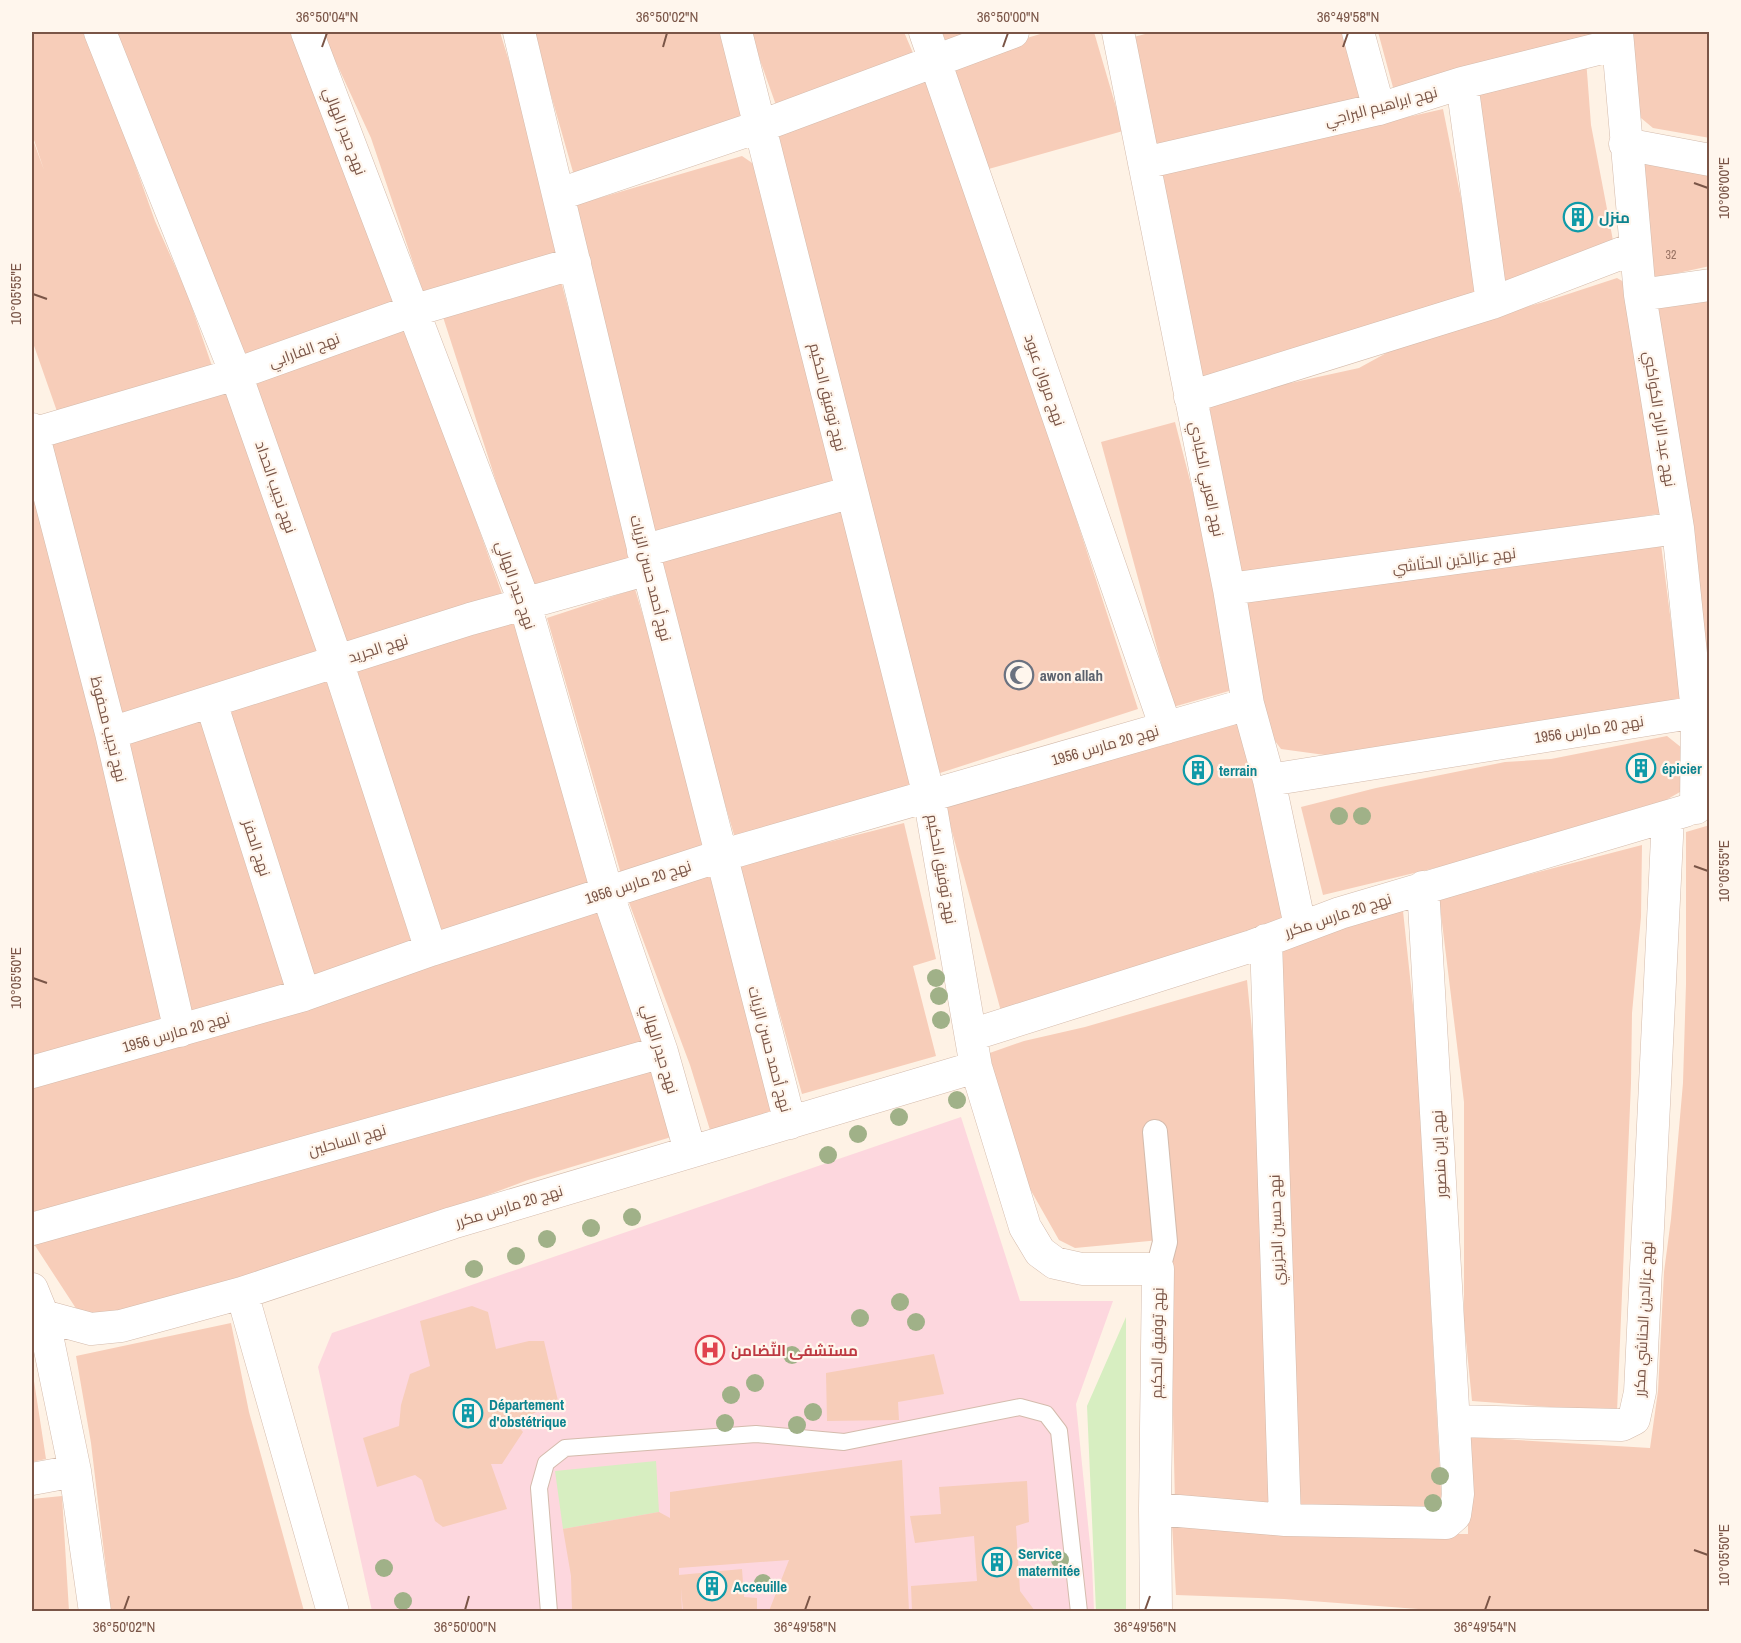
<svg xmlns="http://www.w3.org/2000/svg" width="1741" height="1643" font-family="'Archivo Narrow',Cairo,sans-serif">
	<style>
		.medical { fill: #fdd7de }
		.green { fill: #d7eec1 }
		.building { fill: #f7cdb9 }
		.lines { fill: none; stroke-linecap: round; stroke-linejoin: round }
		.service-casing { stroke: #d4bbac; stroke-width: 18 }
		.pedestrian-casing { stroke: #d4bbac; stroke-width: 26 }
		.minor-casing { stroke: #d4bbac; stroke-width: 33 }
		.service { stroke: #fff; stroke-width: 16 }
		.pedestrian { stroke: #fff; stroke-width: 24 }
		.minor { stroke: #fff; stroke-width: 32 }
		.tree { fill: #a0b188 }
		.ticks { fill: none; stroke: #7a5547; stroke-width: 2 }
		.labels { text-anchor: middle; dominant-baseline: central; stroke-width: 4.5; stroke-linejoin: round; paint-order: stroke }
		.number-label { font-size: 12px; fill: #997364 }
		.street-label { font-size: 15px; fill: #7a5547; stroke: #fff6ed }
		.culture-label { font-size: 15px; font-weight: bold; fill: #0d838f; stroke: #fff6ed; text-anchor: start }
		.worship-label { font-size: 15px; font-weight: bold; fill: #5b616d; stroke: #fff6ed; text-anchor: start }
		.health-label { font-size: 15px; font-weight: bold; fill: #be3a42; stroke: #fff6ed; text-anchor: start }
		.neatline { fill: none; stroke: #7a5547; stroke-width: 2 }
		.ticks-label { font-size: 15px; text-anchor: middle; fill: #7a5547 }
	</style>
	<rect width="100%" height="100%" fill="#fef2e5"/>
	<path class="medical" d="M961 1117 1020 1301H1113L1076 1404 1092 1564 1094 1611H372L318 1367 332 1333Z"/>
	<path class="green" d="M1126 1317V1611H1096L1087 1406Z
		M656 1461 659 1512 563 1529 555 1471Z"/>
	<path class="building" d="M32 32H88L155 221 187 293 212 366 60 420 32 340V137L44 170 32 134Z
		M114 32H293L398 303 249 364Z
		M322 32H500L569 257 427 304 371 138Z
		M533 32H725L752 121 575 179Z
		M750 32H904L913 53 777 108Z
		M942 32H1006L950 52Z
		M1047 32H1094L1123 131 985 170 951 61Z
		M1153 32H1346L1363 96 1152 154 1122 40Z
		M1378 32H1604L1394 91Z
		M1620 32H1710V138L1653 128 1635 113Z
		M1586 59 1591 125 1615 251 1505 286 1472 92Z
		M932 75 1138 709 940 773 901 642 773 126Z
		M1443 109 1482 303 1275 354 1201 377 1158 174Z
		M742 156 758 167 838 489 654 534 572 206Z
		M1629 157 1710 174V266L1646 280Z
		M1617 278 1629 285 1663 513 1244 583 1208 401 1359 368 1410 340 1547 301Z
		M561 281 637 566 534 599 443 317Z
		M1710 300V700L1650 308Z
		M405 322 502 594 345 649 249 378Z
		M230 382 320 653 114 720 41 437Z
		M1175 422 1243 687 1173 707 1101 442Z
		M32 489 93 706 169 1031 32 1057Z
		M843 507 918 790 737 845 653 558Z
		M1661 544 1682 709 1325 755 1281 749 1265 728 1245 597Z
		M635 589 714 854 623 881 547 618Z
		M516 618 595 888 433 940 350 668Z
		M331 675 413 948 310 981 226 707Z
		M204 716 289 992 193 1020 118 744Z
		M1236 717 1293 917 1002 1015 942 795Z
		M1667 736 1682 748 1687 788 1666 800 1568 829 1522 847 1323 895 1301 807 1376 788 1505 762 1551 759Z
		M904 823 936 959 913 966 936 1056 802 1094 738 865Z
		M1710 825V1611H1445L1284 1599 1176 1595 1172 1524 1384 1534H1468V1437L1650 1448 1658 1391 1664 1272 1671 1219 1683 1083 1686 984V832Z
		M1642 845 1641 917 1632 1013 1631 1083 1617 1412 1472 1401 1464 1321V1102L1439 898Z
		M714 874 785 1107 710 1130 690 1065 628 900Z
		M603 906 646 1046 144 1184 32 1212V1077Z
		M1403 911 1415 1024 1442 1508 1294 1513 1275 945 1333 919Z
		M1247 980 1260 1113 1278 1505 1175 1504 1171 1325 1160 1240 1075 1248 1059 1240 1013 1159 984 1055 1024 1041 1085 1027Z
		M656 1067 678 1135 528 1180 450 1209 141 1311 79 1313 32 1241Z
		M472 1306 488 1312 496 1349 529 1341H544L559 1405 513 1420 523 1432 502 1464H491L507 1509 443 1527 435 1521 422 1480 415 1475 377 1487 363 1438 399 1426 401 1405 410 1374 430 1366 420 1321Z
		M231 1323 249 1412 304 1611H111L91 1443 76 1356Z
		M934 1354 944 1394 898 1402 899 1420 827 1421 826 1373Z
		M32 1368 46 1459 32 1462Z
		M902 1460 909 1611H769L789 1560 679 1568V1575L742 1569 744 1597 757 1598V1611H683L681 1588 682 1611H572L571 1576 563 1529 659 1512 670 1518V1492Z
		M1027 1481 1029 1522 1016 1526 1020 1591 1035 1611H912L911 1586 977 1581 974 1536 915 1543 910 1516 941 1514 939 1487Z
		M62 1496 69 1611H32V1499Z"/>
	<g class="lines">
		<g class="service-casing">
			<path id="service" d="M549 1612 539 1488 546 1463 565 1448 756 1434 844 1442 1020 1407 1046 1414 1059 1431 1079 1612"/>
		</g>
		<g class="pedestrian-casing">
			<path id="pedestrian" d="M1155 1132 1165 1242 1158 1269"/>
		</g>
		<g class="minor-casing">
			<path id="minor" d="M100 32 236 374 337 661 431 950
				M307 32 525 604 607 892 662 1052 690 1151
				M519 32 648 569 790 1123
				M736 32 929 796 976 1067 1025 1227 1040 1252 1055 1263 1082 1269H1158L1155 1509 1156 1612
				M925 32 1166 728
				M1118 32 1229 589 1248 704 1269 780 1300 926
				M1358 32 1379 109
				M1617 32 1640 295 1678 528 1697 712 1696 808
				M1462 83 1492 303
				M1625 144 1710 160
				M1144 163 1379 109 1462 83 1618 44
				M560 194 761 126 1013 32
				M1640 295 1710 285
				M1190 397 1492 303 1635 248
				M32 429 111 733 180 1031
				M32 434 236 374 412 311 575 263
				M643 551 852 492
				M1229 589 1678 528
				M211 702 304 995
				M111 733 470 619 648 569
				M1269 780 1710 710
				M1266 940 1285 1520
				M971 1035 1252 946 1340 913 1685 811
				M32 1072 304 995 431 950 720 856 1248 704
				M32 1229 662 1052
				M32 1289 43 1316 75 1471 95 1612
				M242 1293 333 1612
				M32 1318 43 1316 91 1329 121 1326 242 1293 452 1223 976 1067
				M1454 1421 1622 1425 1634 1419 1640 1392 1668 817
				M32 1479 75 1471
				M1155 1509 1285 1520 1446 1523 1455 1515 1458 1494 1423 887"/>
		</g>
		<use href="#service" class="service"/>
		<use href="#pedestrian" class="pedestrian"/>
		<use href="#minor" class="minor"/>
	</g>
	<g class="tree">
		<circle cx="1339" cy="816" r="9"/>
		<circle cx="1362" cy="816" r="9"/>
		<circle cx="936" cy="978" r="9"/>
		<circle cx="939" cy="996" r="9"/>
		<circle cx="941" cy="1020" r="9"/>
		<circle cx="957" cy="1100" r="9"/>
		<circle cx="899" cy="1117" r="9"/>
		<circle cx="858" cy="1134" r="9"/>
		<circle cx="828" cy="1155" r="9"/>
		<circle cx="632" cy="1217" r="9"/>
		<circle cx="591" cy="1228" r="9"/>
		<circle cx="547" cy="1239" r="9"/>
		<circle cx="516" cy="1256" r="9"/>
		<circle cx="474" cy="1269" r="9"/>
		<circle cx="900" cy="1302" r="9"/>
		<circle cx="860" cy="1318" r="9"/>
		<circle cx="916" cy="1322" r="9"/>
		<circle cx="792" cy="1355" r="9"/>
		<circle cx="755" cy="1383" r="9"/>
		<circle cx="731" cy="1395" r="9"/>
		<circle cx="813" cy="1412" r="9"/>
		<circle cx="725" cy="1423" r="9"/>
		<circle cx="797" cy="1425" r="9"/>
		<circle cx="1440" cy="1476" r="9"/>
		<circle cx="1433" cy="1503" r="9"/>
		<circle cx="1060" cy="1560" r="9"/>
		<circle cx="384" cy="1568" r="9"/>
		<circle cx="763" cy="1583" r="9"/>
		<circle cx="403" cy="1601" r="9"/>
	</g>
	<path class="ticks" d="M322 47 327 33M663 47 667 33M1003 47 1008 33M1343 47 1348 33M1694 183 1708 188M33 294 47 299M1694 866 1708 871M33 978 47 983M1694 1550 1708 1555M124 1610 129 1596M465 1610 469 1596M805 1610 810 1596M1145 1610 1150 1596M1485 1610 1490 1596"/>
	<defs>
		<g id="building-ring" transform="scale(1.5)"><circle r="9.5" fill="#fff6ed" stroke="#0f9aa8" stroke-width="1.5"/><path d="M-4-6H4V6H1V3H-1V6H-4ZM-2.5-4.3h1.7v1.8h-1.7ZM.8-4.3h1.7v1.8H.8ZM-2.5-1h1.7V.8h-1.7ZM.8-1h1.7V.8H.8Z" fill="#0f9aa8"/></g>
		<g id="mosque-ring" transform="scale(1.5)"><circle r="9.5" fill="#fff6ed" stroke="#6b7280" stroke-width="1.5"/><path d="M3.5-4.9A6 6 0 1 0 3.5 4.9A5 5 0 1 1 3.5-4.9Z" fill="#6b7280"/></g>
		<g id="hospital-ring" transform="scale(1.5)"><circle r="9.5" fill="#fff6ed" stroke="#e0444e" stroke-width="1.5"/><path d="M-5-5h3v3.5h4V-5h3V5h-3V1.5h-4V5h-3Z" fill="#e0444e"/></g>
	</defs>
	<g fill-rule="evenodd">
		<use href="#building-ring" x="1578" y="217"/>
		<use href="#mosque-ring" x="1019" y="675"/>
		<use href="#building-ring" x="1641" y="768"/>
		<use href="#building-ring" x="1198" y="770"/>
		<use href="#hospital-ring" x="710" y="1350"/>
		<use href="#building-ring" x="468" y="1413"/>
		<use href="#building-ring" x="997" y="1562"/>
		<use href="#building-ring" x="712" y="1586"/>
	</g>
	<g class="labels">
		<g class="number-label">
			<text x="1671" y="255">32</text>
		</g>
		<g class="street-label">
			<text transform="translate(1381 106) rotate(-15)">نهج ابراهيم البراجي</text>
			<text transform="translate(345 131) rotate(69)">نهج حيدر الهالي</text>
			<text transform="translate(304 350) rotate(-20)">نهج الفارابي</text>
			<text transform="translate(1045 380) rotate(71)">نهج مروان عبود</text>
			<text transform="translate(828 397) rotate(76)">نهج توفيق الحكيم</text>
			<text transform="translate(1660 419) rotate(81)">نهج عبد الراح الكواكبي</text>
			<text transform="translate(1207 479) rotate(78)">نهج العربي الكبادي</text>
			<text transform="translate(276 487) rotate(71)">نهج نجيب الحداد</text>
			<text transform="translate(1454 560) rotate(-7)">نهج عزالدّين الحنّاشي</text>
			<text transform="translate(651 578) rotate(76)">نهج أحمد حسن الزيات</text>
			<text transform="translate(516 585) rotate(71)">نهج حيدر الهالي</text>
			<text transform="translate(378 648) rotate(-18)">نهج الجريد</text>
			<text transform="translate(109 729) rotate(76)">نهج نجيب محفوظ</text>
			<text transform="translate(1589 729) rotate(-9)">نهج 20 مارس 1956</text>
			<text transform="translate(1105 745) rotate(-16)">نهج 20 مارس 1956</text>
			<text transform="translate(257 848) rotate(72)">نهج الحفز</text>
			<text transform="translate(942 869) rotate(80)">نهج توفيق الحكيم</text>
			<text transform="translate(638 882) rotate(-18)">نهج 20 مارس 1956</text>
			<text transform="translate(1338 915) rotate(-18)">نهج 20 مارس مكرر</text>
			<text transform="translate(176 1032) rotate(-16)">نهج 20 مارس 1956</text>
			<text transform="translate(660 1049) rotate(73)">نهج حيدر الهالي</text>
			<text transform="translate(770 1049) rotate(75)">نهج أحمد حسن الزيات</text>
			<text transform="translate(347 1140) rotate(-16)">نهج الساحلين</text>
			<text transform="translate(1439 1154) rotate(-93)">نهج إبن منصور</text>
			<text transform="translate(509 1206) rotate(-17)">نهج 20 مارس مكرر</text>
			<text transform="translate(1276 1230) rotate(-92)">نهج حسين الجزيري</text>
			<text transform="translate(1643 1319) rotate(-87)">نهج عزالدين الحناشي مكرر</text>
			<text transform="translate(1157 1343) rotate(-89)">نهج توفيق الحكيم</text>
		</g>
		<g class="culture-label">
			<text x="1599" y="217">منزل</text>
			<text x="1662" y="768">épicier</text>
			<text x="1219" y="770">terrain</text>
			<text x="489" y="1404">Département<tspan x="489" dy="17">d'obstétrique</tspan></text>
			<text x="1018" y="1553">Service<tspan x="1018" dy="17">maternitée</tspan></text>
			<text x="733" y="1586">Acceuille</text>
		</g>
		<g class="worship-label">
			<text x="1040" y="675">awon allah</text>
		</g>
		<g class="health-label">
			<text x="731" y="1350">مستشفى التّضامن</text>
		</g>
	</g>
	<rect width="1741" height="1643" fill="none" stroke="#fff6ed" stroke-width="66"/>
	<rect x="33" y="33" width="1675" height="1577" class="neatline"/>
	<g class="ticks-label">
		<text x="327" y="22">36°50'04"N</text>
		<text x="667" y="22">36°50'02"N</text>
		<text x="1008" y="22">36°50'00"N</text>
		<text x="1348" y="22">36°49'58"N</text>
		<text transform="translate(1724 188) rotate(-90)" y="5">10°06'00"E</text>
		<text transform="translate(16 294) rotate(-90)" y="5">10°05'55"E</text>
		<text transform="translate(1724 871) rotate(-90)" y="5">10°05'55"E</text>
		<text transform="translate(16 978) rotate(-90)" y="5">10°05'50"E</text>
		<text transform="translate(1724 1555) rotate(-90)" y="5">10°05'50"E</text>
		<text x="124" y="1632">36°50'02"N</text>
		<text x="465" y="1632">36°50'00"N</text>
		<text x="805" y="1632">36°49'58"N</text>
		<text x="1145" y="1632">36°49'56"N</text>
		<text x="1485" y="1632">36°49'54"N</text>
	</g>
</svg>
